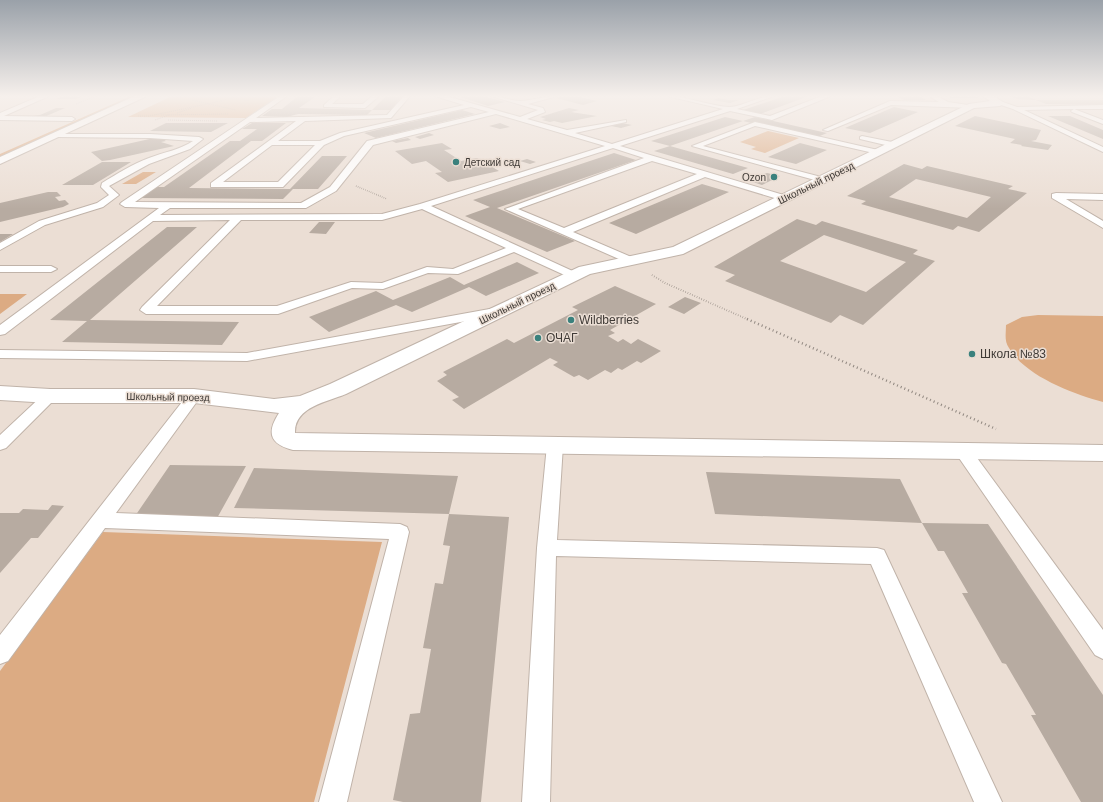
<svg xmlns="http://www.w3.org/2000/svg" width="1103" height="802" font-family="Helvetica,sans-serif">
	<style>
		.green { fill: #dcab83 }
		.building { fill: #b7aba1; fill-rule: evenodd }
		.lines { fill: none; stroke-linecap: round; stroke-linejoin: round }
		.service-casing { stroke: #c0b3a9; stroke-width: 2 }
		.minor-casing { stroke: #c0b3a9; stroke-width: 2 }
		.secondary-casing { stroke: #c0b3a9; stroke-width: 2 }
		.path-far3 { stroke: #918881; stroke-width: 1; stroke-dasharray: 0.5 1.5; stroke-linecap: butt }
		.path-far2 { stroke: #918881; stroke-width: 1.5; stroke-dasharray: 0.5 1.5; stroke-linecap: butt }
		.path-far1 { stroke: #918881; stroke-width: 2; stroke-dasharray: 0.5 2; stroke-linecap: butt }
		.path { stroke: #918881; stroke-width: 2.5; stroke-dasharray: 1 3; stroke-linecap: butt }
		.service { fill: #fff; fill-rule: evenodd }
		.minor { fill: #fff; fill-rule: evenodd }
		.secondary { fill: #fff; fill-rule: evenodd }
		.poi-dot { fill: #3a817d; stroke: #ebded4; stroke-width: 1.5 }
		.labels { text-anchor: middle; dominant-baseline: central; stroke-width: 3; stroke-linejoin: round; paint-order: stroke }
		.far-poi-label { font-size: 10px; fill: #3f3a36; stroke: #ebded4; text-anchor: start }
		.far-street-label { font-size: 10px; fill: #3f3a36; stroke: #ebded4 }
		.poi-label { font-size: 12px; fill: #3f3a36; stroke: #ebded4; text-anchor: start }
	</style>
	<rect width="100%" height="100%" fill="#ebded4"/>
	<path class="green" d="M131 96H136L0 157V154Z
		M172 96H279L246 118 128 117Z
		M768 131 799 138 765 153 751 149 756 147 740 142Z
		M143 172H156L136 184H122Z
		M0 294H27L0 314Z
		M1038 315 1103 316V402C1073 394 1025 376 1009 348 1004 341 1006 333 1006 325L1022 317Z
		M103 532 382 542 314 802H0V671Z"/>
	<path class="building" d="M64 96H84L76 99H56Z
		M298 96 315 97 299 108 372 110 367 115H363L298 114 287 117 262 116 272 109H282Z
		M386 96H402L391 110H372Z
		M457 96H483L505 102 488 106Z
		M563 96 580 97 597 101 583 105 556 98Z
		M785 96H809L760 114 743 110Z
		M897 96H919L926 100H904Z
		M947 96H975L979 98H951Z
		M1010 96H1028L1036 100 1017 99Z
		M719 98 728 100H739L730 103 713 100Z
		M1036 100H1103V105L1046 104Z
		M894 107 918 112 870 133 845 128Z
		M56 108H65L44 117H27L40 115Z
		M569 108 579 110 571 112 597 116 562 123 554 121 550 122 542 120 546 119 540 117Z
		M462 110 475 114 376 138 364 133Z
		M975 116 1041 130 1036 140 1031 141 1052 145 1048 150 1021 146 1022 145 1010 143 1015 139 955 126Z
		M1048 116H1070L1103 130V139Z
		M725 117 743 121 670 146 748 168 733 174 654 151 670 146 651 141Z
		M755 117 827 133 815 138 743 121Z
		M166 123H228L211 132 150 131Z
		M252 123H286L262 141H251L189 188 290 189 322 156H347L318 189H293L283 199 137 198 152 187H164L230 141H240L257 129H242Z
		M500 123 510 127 500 129 489 126Z
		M622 123 632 125 621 128 611 126Z
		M429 133 434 135 420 139 415 137Z
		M154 138H161L166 141 161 142 174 146 110 160 102 161 91 152Z
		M408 138 411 140 396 143 392 141Z
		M442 143 452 149 444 150 461 161 477 158 499 171 448 182 435 173 442 172 426 161 412 164 395 151Z
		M800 143 827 150 796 164 768 157Z
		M614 153 636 160 497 208 575 241 547 252 465 216 490 207 473 200Z
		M527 159 536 162 530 164 520 161Z
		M102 162H131L93 185H62Z
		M904 164 922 169 927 166 1013 186 1008 189 1027 193 979 232 958 226 953 230 861 204 866 201 847 196ZM916 179 991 197 967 218 889 197Z
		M767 173 780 176 762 185 747 180Z
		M702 184 729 192 636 234 609 223Z
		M48 192H57L61 196 55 197 59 201 65 200 69 204 63 207 0 222V203Z
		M797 219 816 225 822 221 918 250 913 254 935 261 863 325 840 315 831 323 725 281 735 275 714 267ZM824 235 906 262 866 292 780 261Z
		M319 222H335L326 234 309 233Z
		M167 227H197L90 320 239 322 222 345 62 342 87 321 50 320Z
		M0 234H13L0 242Z
		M517 262 539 273 486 296 469 287 412 312 396 305 329 332 309 317 376 291 393 300 450 277 464 285Z
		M615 286 656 304 610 330 615 333 608 336 618 342 623 339 631 344 638 339 661 351 641 363 637 361 622 370 618 368 611 373 605 370 588 380 579 375 574 377 553 365 558 362 550 358 464 409 452 400 459 397 437 381 447 375 443 372 507 339 514 343 578 310 572 307Z
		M685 297 701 303 684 314 668 307Z
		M170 465 246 466 216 520 133 519Z
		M254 468 458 476 449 514 234 508Z
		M706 472 900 479 922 523 988 524 1103 695V802H1081L1031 715H1036L1006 664 1002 663 962 593H968L944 551H938L922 523 715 514Z
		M52 505 64 506 38 538H31L0 573V513H19L23 509 48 510Z
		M449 514 509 517 481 802H403L393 800 410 714 420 713 431 649 423 648 435 583 443 584 450 546 443 545Z"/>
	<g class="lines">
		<g class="service-casing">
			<path id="service" d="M40 96H49L4 116 72 117 75 119 72 121 0 120V113Z
				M280 96H287L256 118 387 115 404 96H410L391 118 305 121 278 141H320L340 133 464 105 435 96H446L520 117 538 110 491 96C502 96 513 102 522 101 534 100 545 96 557 96L528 104 543 108 545 112 527 119 567 130 626 120V122L575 133 612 144 723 109 667 96C688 96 708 106 729 107 741 107 758 96 774 96L737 109 770 116 822 96H831L772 120 730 111 620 146 787 196 788 198 784 201 781 200 705 177 573 232 636 259 637 261 636 263H628L505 209 644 158 613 148 431 206 579 274 581 276 579 278H571L514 252 458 274 428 273 383 289 352 288 278 314H146L140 310 142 307 230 220 153 221 5 334 0 335V325L159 208 125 207 120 204 122 202ZM471 107 489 112 367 141 330 187 301 203 135 202 250 122 296 121 211 183V187H283L324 145 344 136ZM496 114 605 146 420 204 382 214 160 215 170 208H306L336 191 373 145ZM272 145H315L278 182H223ZM652 161 697 174 564 228 518 209ZM422 209 506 248 453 269 427 267 382 283 351 282 277 306H157L241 220H382Z
				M334 96H341L332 104H363L372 96H379L365 108 324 107V105Z
				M929 96H937L948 102 975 106 972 108 891 105 828 131 823 130 890 101 939 102Z
				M1000 101 1017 107 1103 105V109H1074L1103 120V124L1072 112 1071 111 1074 109 1024 110 1103 147V152L1013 109 998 104V102Z
				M755 122 878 150 882 152 878 154 755 126 703 146 825 178 826 180 822 182 692 146Z
				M55 134H150L199 137 203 139 190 149 149 164 109 186 119 195 103 207 45 225 0 250V243L39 221 97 203 109 195 101 187 102 183C117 174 132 164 149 158 164 152 180 150 193 141L150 138 57 137 55 136Z
				M862 136 897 143 898 145 894 147 860 139V137Z
				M1056 193 1103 194V200L1066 199 1103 221V228L1052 198V194Z
				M0 266H51L57 269 51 272H0Z
				M495 308 499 309 501 312 499 315 247 361 0 358V350L247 353Z
				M50 391 55 393 57 396 55 399 6 448 0 450V435L45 393Z
				M194 391 199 393 201 396 116 513 400 524 407 527 409 532 347 802H319L389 539 105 528 8 661 0 664V635L189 393Z
				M555 439 561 441 563 445 557 540 877 548 884 550 1002 802H974L871 564 556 556 550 802H522L537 548 547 445 549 441Z
				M963 445 969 447 1103 630V659L1095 655 957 455 955 451 957 447Z"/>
		</g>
		<g class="minor-casing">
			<path id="minor" d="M983 96H994L1004 103 1000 106 974 108 683 254 590 274 346 394C327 402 294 407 295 433L1103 445V461L293 450C270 444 266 433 279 413L194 403H50L0 400V386L50 389H194L274 399 300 396 330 384 579 267 673 247 969 104 990 101Z"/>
		</g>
		<g class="secondary-casing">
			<path id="secondary" d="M135 96H147L0 164V157Z"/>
		</g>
		<path class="path-far3" d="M220 96 229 98
			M178 97 236 110
			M234 98 249 101
			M76 104 96 96
			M208 104 239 96
			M177 113 192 108
			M161 115 228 114
			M138 116H149L207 104
			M155 120 169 115
			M168 120 217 121"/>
		<path class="path-far2" d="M356 186 387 199"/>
		<path class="path-far1" d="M652 275 665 283 749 320"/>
		<path class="path" d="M747 319 996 429"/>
		<use href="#service" class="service"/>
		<use href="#minor" class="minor"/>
		<use href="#secondary" class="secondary"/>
	</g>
	<linearGradient id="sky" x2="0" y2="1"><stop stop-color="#9aa1a9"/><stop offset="0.46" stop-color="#f6f0ec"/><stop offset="1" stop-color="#f6f0ec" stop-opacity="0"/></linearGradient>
	<rect width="1103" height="209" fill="url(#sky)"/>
	<g class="poi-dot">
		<circle cx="456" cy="162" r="4"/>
		<circle cx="774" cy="177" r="4"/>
		<circle cx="571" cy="320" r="4"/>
		<circle cx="538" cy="338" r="4"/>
		<circle cx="972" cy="354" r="4"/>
	</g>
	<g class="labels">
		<g class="far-poi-label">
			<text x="464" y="162">Детский сад</text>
			<text x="766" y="177" text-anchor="end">Ozon</text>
		</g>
		<g class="far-street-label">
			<text transform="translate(816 183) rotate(-26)">Школьный проезд</text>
			<text transform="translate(517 303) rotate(-26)">Школьный проезд</text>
			<text transform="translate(168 397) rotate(1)">Школьный проезд</text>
		</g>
		<g class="poi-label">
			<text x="579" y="320">Wildberries</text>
			<text x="546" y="338">ОЧАГ</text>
			<text x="980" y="354">Школа №83</text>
		</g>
	</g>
</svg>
